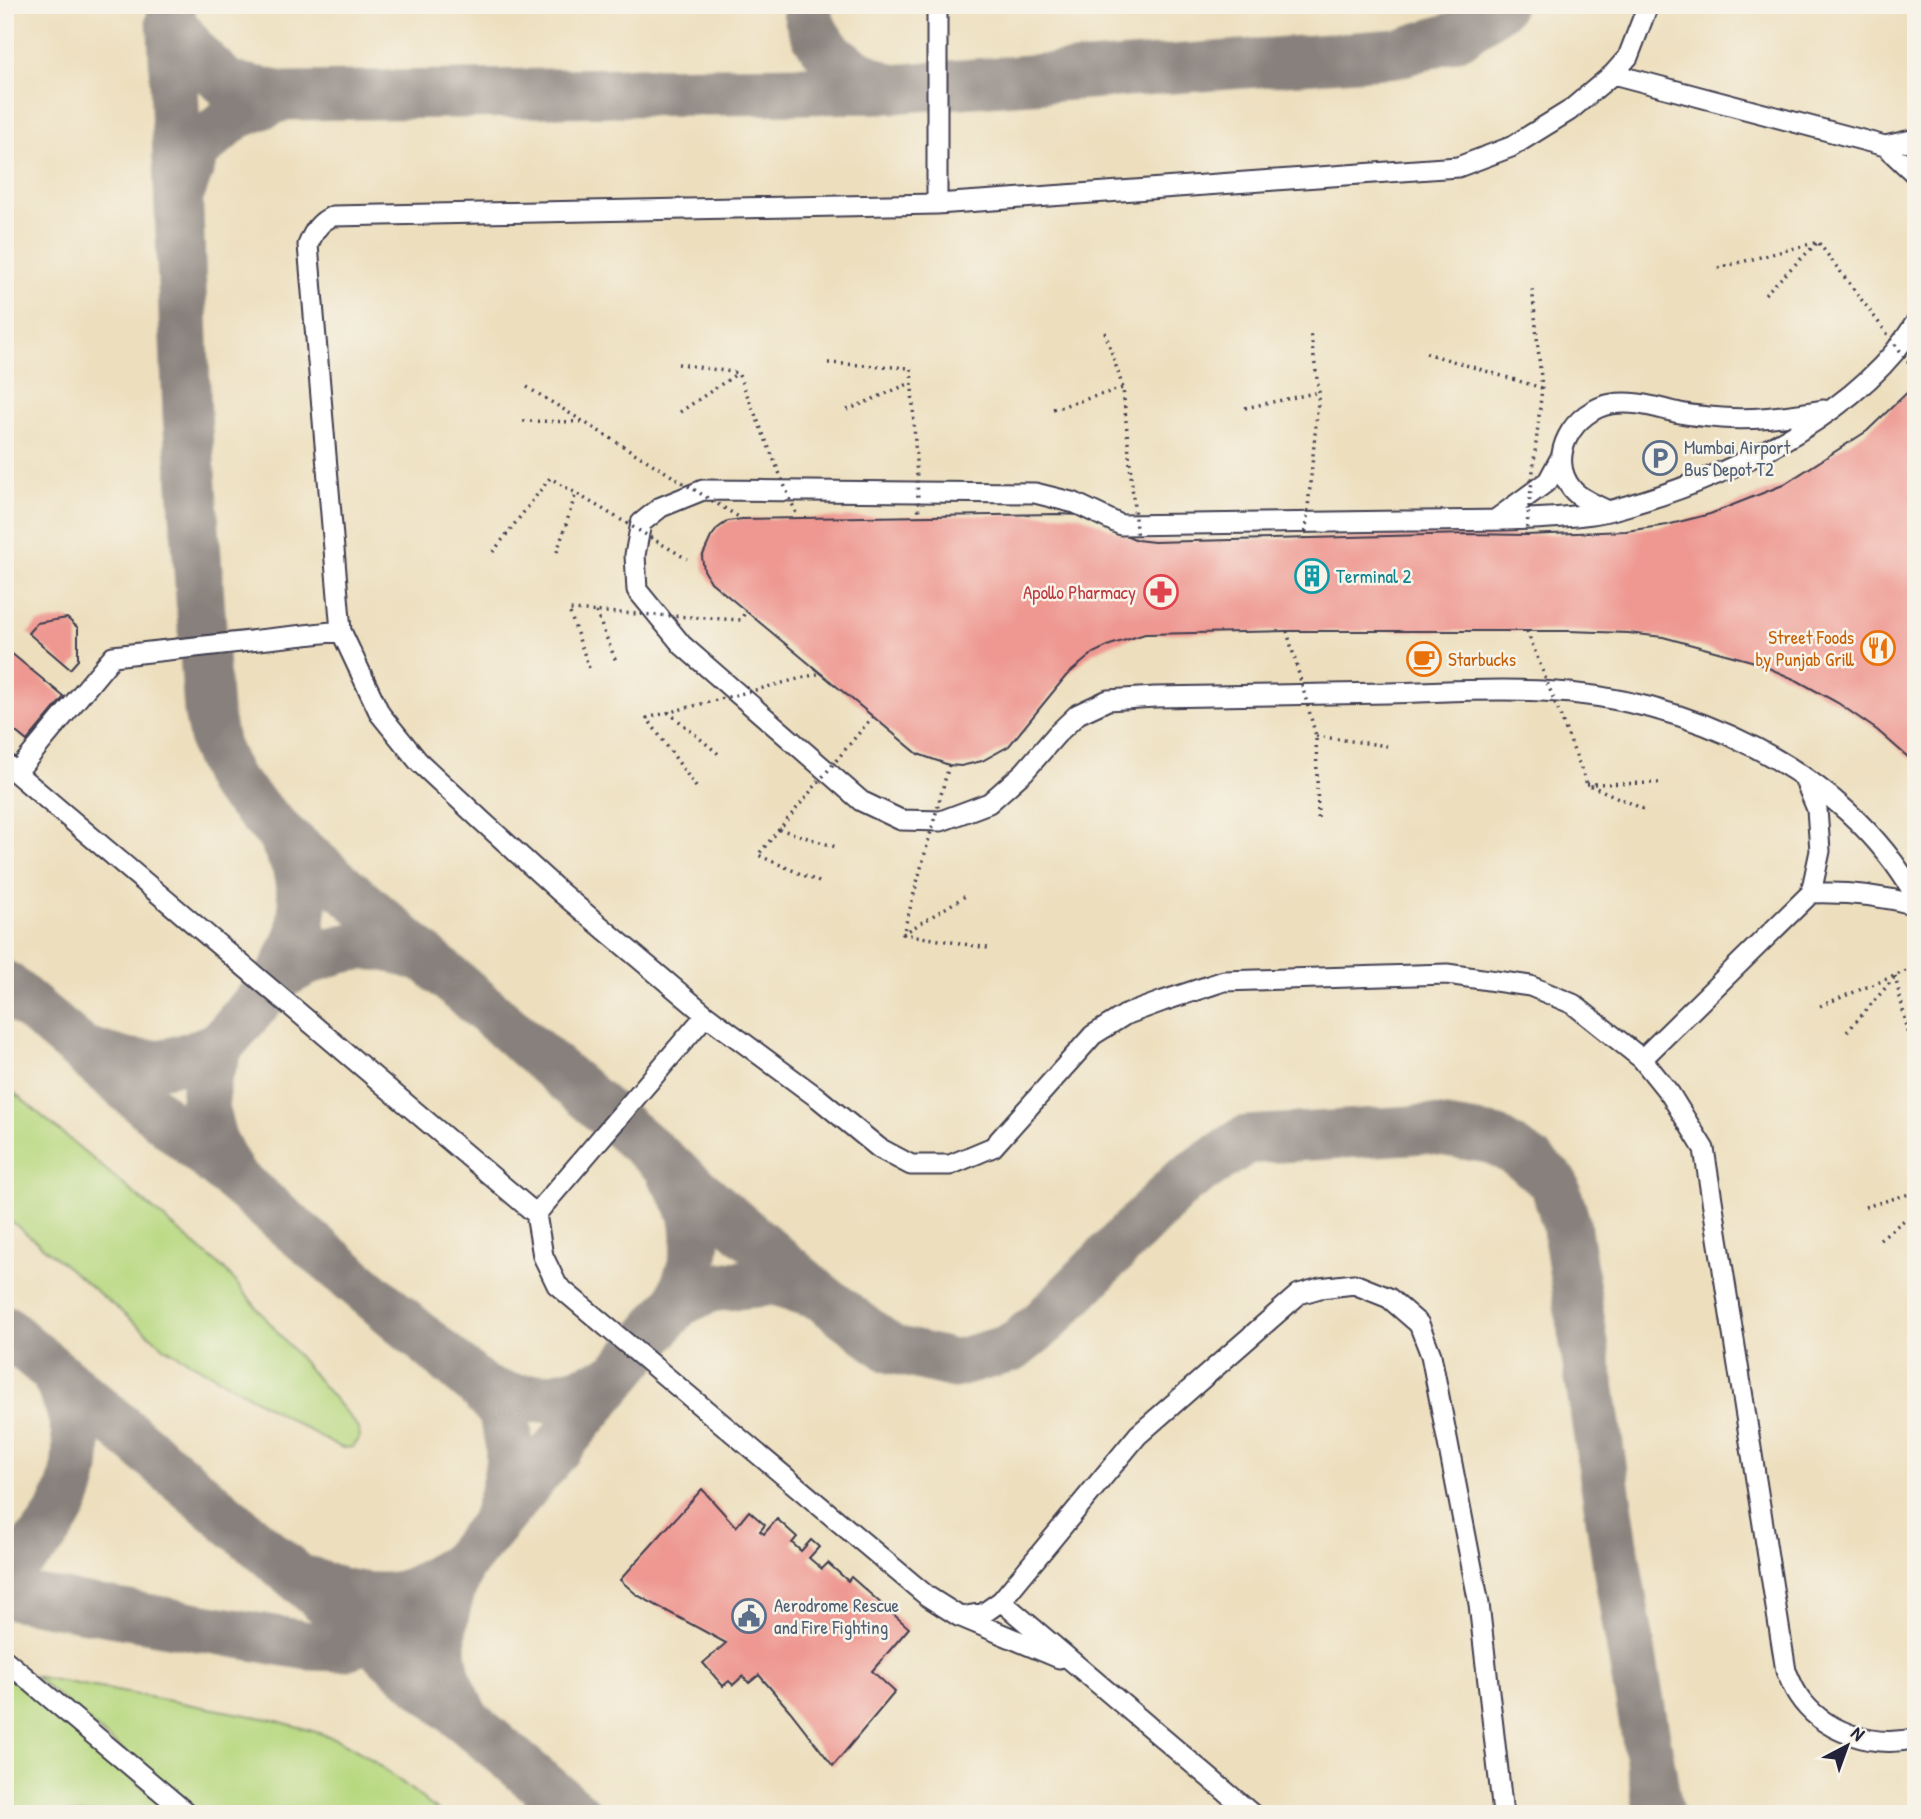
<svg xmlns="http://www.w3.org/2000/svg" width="1921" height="1819" font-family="'Patrick Hand',sans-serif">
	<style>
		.green { fill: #b7d87f; stroke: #6c7d5d; stroke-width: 2 }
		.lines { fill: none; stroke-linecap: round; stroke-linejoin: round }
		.taxiway { stroke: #88807c; stroke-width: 49 }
		.building { fill: #ee9891 }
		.minor-casing { stroke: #403e4f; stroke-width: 23 }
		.path { stroke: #403e4f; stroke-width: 3.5; stroke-dasharray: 2 5; stroke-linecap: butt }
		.minor { stroke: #fff; stroke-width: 19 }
		.path-bridge { stroke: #403e4f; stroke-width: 3.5; stroke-dasharray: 2 5; stroke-linecap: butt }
		.labels { text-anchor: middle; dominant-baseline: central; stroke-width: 5; stroke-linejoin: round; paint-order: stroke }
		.service-label { font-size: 19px; fill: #4e5e75; stroke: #f7f3e8; text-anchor: start }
		.culture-label { font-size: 19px; fill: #0d838f; stroke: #f7f3e8; text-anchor: start }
		.health-label { font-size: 19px; fill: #be3a42; stroke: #f7f3e8; text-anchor: end }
		.food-label { font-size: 19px; fill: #c56008; stroke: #f7f3e8; text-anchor: end }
	</style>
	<rect width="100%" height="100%" fill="#f7f3e8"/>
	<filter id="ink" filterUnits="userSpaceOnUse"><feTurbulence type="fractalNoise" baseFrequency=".0143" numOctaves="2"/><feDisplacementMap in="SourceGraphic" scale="14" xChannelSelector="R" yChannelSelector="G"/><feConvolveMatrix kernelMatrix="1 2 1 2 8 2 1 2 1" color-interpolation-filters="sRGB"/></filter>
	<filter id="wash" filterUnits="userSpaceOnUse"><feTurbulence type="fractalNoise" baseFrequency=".00686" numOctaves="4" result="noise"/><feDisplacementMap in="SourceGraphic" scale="28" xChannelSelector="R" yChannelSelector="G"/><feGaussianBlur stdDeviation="1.57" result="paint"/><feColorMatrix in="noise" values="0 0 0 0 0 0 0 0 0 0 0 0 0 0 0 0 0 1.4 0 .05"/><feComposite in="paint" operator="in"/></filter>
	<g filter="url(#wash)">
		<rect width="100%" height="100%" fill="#eddfbe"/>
		<path class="green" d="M5 1085 225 1270 353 1421 359 1430V1439L353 1447 343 1448 333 1444 164 1347 5 1216Z
			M5 1670 174 1814H5Z
			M34 1676 274 1720C294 1726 316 1731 336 1739 374 1757 409 1789 442 1814H198Z"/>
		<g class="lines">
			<path class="taxiway" d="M171 5 187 416 208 711 215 747 230 781 281 834 819 1295 891 1349 954 1364 1012 1348 1043 1323 1182 1182 1246 1140 1427 1129 1495 1140 1529 1161 1554 1183 1566 1223 1619 1579 1659 1814
				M806 5C812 51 850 72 889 88
				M170 21 196 55 228 85 284 96
				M179 197 196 150 234 116 284 96 890 89 1399 53 1459 35 1500 5
				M281 975C314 957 350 939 389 948 401 950 413 955 425 959
				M5 985 484 1390C489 1397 497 1404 501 1412 517 1447 508 1481 497 1516
				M90 1052C144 1071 167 1067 220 1045
				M228 1169 213 1141 204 1109 207 1077 220 1045 281 975 300 934 303 902 296 866 281 834
				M671 1174C706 1225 700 1248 678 1303
				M5 1330 577 1814
				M484 1390C494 1392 505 1397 516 1398 550 1402 585 1390 616 1377
				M5 1568C62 1535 91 1470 69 1406 65 1395 59 1383 54 1372
				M457 1574C444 1608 436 1641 447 1678 450 1691 459 1705 465 1718
				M310 1581C336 1594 382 1603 411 1592 424 1587 437 1578 449 1572
				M5 1594 309 1646 342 1647 402 1628 431 1600 678 1303 710 1288 775 1281 817 1295"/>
		</g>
		<g id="blocks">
			<path class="building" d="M1916 384V764L1877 730 1838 703 1798 681 1755 662 1663 637 1628 633 1568 631H1287L1145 634 1110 645 1093 653 1066 676 1009 746 982 761 961 766 949 765 918 754 711 582 704 570 702 557 711 537 718 528 728 521 742 519 1057 514 1079 515 1137 540 1154 542 1467 534 1526 535 1626 531 1667 525 1710 514 1783 485 1867 431Z
				M67 618 78 628V660L70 669 28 633 37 623Z
				M5 648 64 697 27 741 5 723Z
				M702 1489 736 1527 749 1511 765 1525 760 1531 764 1534 777 1519 797 1537 792 1543 801 1551 811 1540 819 1547 809 1558 822 1569 828 1563 848 1581 851 1577 909 1628 872 1671 895 1692 833 1766 790 1711 759 1675 749 1683 743 1676 733 1685 729 1681 723 1686 703 1663 726 1643 637 1595 620 1580Z"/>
		</g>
	</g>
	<g filter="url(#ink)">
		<use href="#blocks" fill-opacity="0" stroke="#403e4f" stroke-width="2"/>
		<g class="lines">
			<g class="minor-casing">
				<path id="minor" d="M1613 74 1885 146 1916 175
					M1885 146 1916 139
					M937 204 1458 167 1511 147 1569 111 1613 74 1628 57 1648 5
					M1916 322C1863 410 1738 472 1643 501 1626 506 1609 512 1592 514 1529 522 1464 520 1401 521 1308 522 1214 524 1121 525L1075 503 1035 493 703 490 661 507 641 523 635 555 637 590 682 645 861 801 901 820 941 821 989 803 1024 772 1057 734 1078 714 1108 700 1155 697C1233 696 1310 694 1388 693 1439 692 1491 688 1542 691 1686 697 1843 768 1916 897
					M1608 511C1596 505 1580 499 1572 489 1545 456 1575 410 1611 404 1636 400 1656 408 1680 413 1694 416 1708 417 1722 418 1756 421 1790 415 1824 410
					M1495 520 1548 481 1561 457
					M341 631 308 245C314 231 319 222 333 216L937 204V5
					M5 763 16 773 113 656 341 631 380 714 418 761 481 820 560 892 706 1015 818 1098 879 1148 911 1165H950L993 1147 1093 1035 1125 1015 1163 1001 1224 981 1447 974 1530 986 1573 1004 1642 1059 1670 1094 1704 1149 1786 1671C1790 1679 1793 1688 1798 1695 1822 1732 1874 1749 1916 1738
					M16 773 536 1214 706 1015
					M1811 893C1848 892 1880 895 1916 905
					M1642 1059 1811 893 1820 851 1817 809 1804 778
					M536 1214 543 1256 557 1285 927 1596 960 1617 984 1613 1001 1601 1138 1435 1299 1294 1320 1288 1354 1284 1389 1298 1419 1324 1431 1355 1479 1604 1503 1814
					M1001 1601 1252 1814
					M961 1617 1059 1658
					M5 1660 188 1814"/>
			</g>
			<path class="path" d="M1765 294 1818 242
				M1426 353 1542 388
				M1245 408 1319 392
				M1053 409 1123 388
				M847 410 911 383
				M680 412 738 373
				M523 421 586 422
				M557 552 576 493
				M596 612 616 661
				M668 712 721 756
				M1316 736 1387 746
				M1587 784 1659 783
				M779 829 836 847
				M903 934 967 895
				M1895 976 1911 1044
				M1820 1006 1916 967
				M1847 1032 1894 978
				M1865 1207 1916 1192
				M1880 1239 1916 1211"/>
			<use href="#minor" class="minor"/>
			<path class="path-bridge" d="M1718 268 1818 242 1916 372
				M1105 332 1123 388 1137 540
				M828 363 911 368 919 517
				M678 364 738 373 798 518
				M527 387 742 519
				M1526 535 1542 388 1532 286
				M1305 539 1319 392 1310 331
				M493 552 550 478 687 559
				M1287 631 1316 736 1318 818
				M1527 631 1587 784 1646 810
				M589 668 569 610 741 620 746 610
				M949 765 903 934 988 948
				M696 787 647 718 821 673
				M819 882 758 855 873 716"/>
		</g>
	</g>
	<defs>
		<g id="parking-ring" transform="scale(1.75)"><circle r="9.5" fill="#f7f3e8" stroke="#5c6f8a" stroke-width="1.5"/><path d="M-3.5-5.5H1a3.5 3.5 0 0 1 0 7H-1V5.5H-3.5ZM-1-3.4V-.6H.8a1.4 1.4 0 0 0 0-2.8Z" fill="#5c6f8a"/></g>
		<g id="building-ring" transform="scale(1.75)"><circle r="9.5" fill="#f7f3e8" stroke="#0f9aa8" stroke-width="1.5"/><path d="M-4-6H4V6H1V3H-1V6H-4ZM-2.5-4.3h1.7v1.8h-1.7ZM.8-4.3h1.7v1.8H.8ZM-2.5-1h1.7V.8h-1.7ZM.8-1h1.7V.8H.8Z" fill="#0f9aa8"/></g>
		<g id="pharmacy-ring" transform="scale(1.75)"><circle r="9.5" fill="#f7f3e8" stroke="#e0444e" stroke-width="1.5"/><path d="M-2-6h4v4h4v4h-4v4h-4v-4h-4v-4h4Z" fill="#e0444e"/></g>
		<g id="restaurant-ring" transform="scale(1.75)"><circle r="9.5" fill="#f7f3e8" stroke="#e8710a" stroke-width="1.5"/><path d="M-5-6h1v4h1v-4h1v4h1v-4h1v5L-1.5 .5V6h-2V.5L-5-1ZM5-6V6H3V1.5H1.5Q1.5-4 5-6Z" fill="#e8710a"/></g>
		<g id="cafe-ring" transform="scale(1.75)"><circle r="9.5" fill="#f7f3e8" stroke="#e8710a" stroke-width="1.5"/><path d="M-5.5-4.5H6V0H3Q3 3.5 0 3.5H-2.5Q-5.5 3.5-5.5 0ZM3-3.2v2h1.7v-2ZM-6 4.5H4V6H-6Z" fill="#e8710a"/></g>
		<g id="civic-ring" transform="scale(1.75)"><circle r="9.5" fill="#f7f3e8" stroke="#5c6f8a" stroke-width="1.5"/><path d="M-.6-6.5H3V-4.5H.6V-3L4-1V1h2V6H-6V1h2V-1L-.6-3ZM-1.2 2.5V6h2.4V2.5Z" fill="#5c6f8a"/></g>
	</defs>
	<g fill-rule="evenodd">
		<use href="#parking-ring" x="1660" y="458"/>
		<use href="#building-ring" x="1312" y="576"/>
		<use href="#pharmacy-ring" x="1161" y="592"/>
		<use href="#restaurant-ring" x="1878" y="648"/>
		<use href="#cafe-ring" x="1424" y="659"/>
		<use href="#civic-ring" x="749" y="1616"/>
	</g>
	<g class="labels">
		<g class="service-label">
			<text x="1684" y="447">Mumbai Airport<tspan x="1684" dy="22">Bus Depot T2</tspan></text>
			<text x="774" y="1605">Aerodrome Rescue<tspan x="774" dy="22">and Fire Fighting</tspan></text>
		</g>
		<g class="culture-label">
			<text x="1336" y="576">Terminal 2</text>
		</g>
		<g class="health-label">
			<text x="1136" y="592">Apollo Pharmacy</text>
		</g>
		<g class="food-label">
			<text x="1854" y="637">Street Foods<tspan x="1854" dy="22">by Punjab Grill</tspan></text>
			<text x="1448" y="659" text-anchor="start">Starbucks</text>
		</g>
	</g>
	<rect width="1921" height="1819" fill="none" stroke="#f7f3e8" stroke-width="28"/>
	<g transform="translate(1847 1746) rotate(41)" stroke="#f7f3e8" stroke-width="5" paint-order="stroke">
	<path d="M0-5L12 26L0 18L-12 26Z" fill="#22223b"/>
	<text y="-10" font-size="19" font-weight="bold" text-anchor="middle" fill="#22223b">N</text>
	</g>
</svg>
